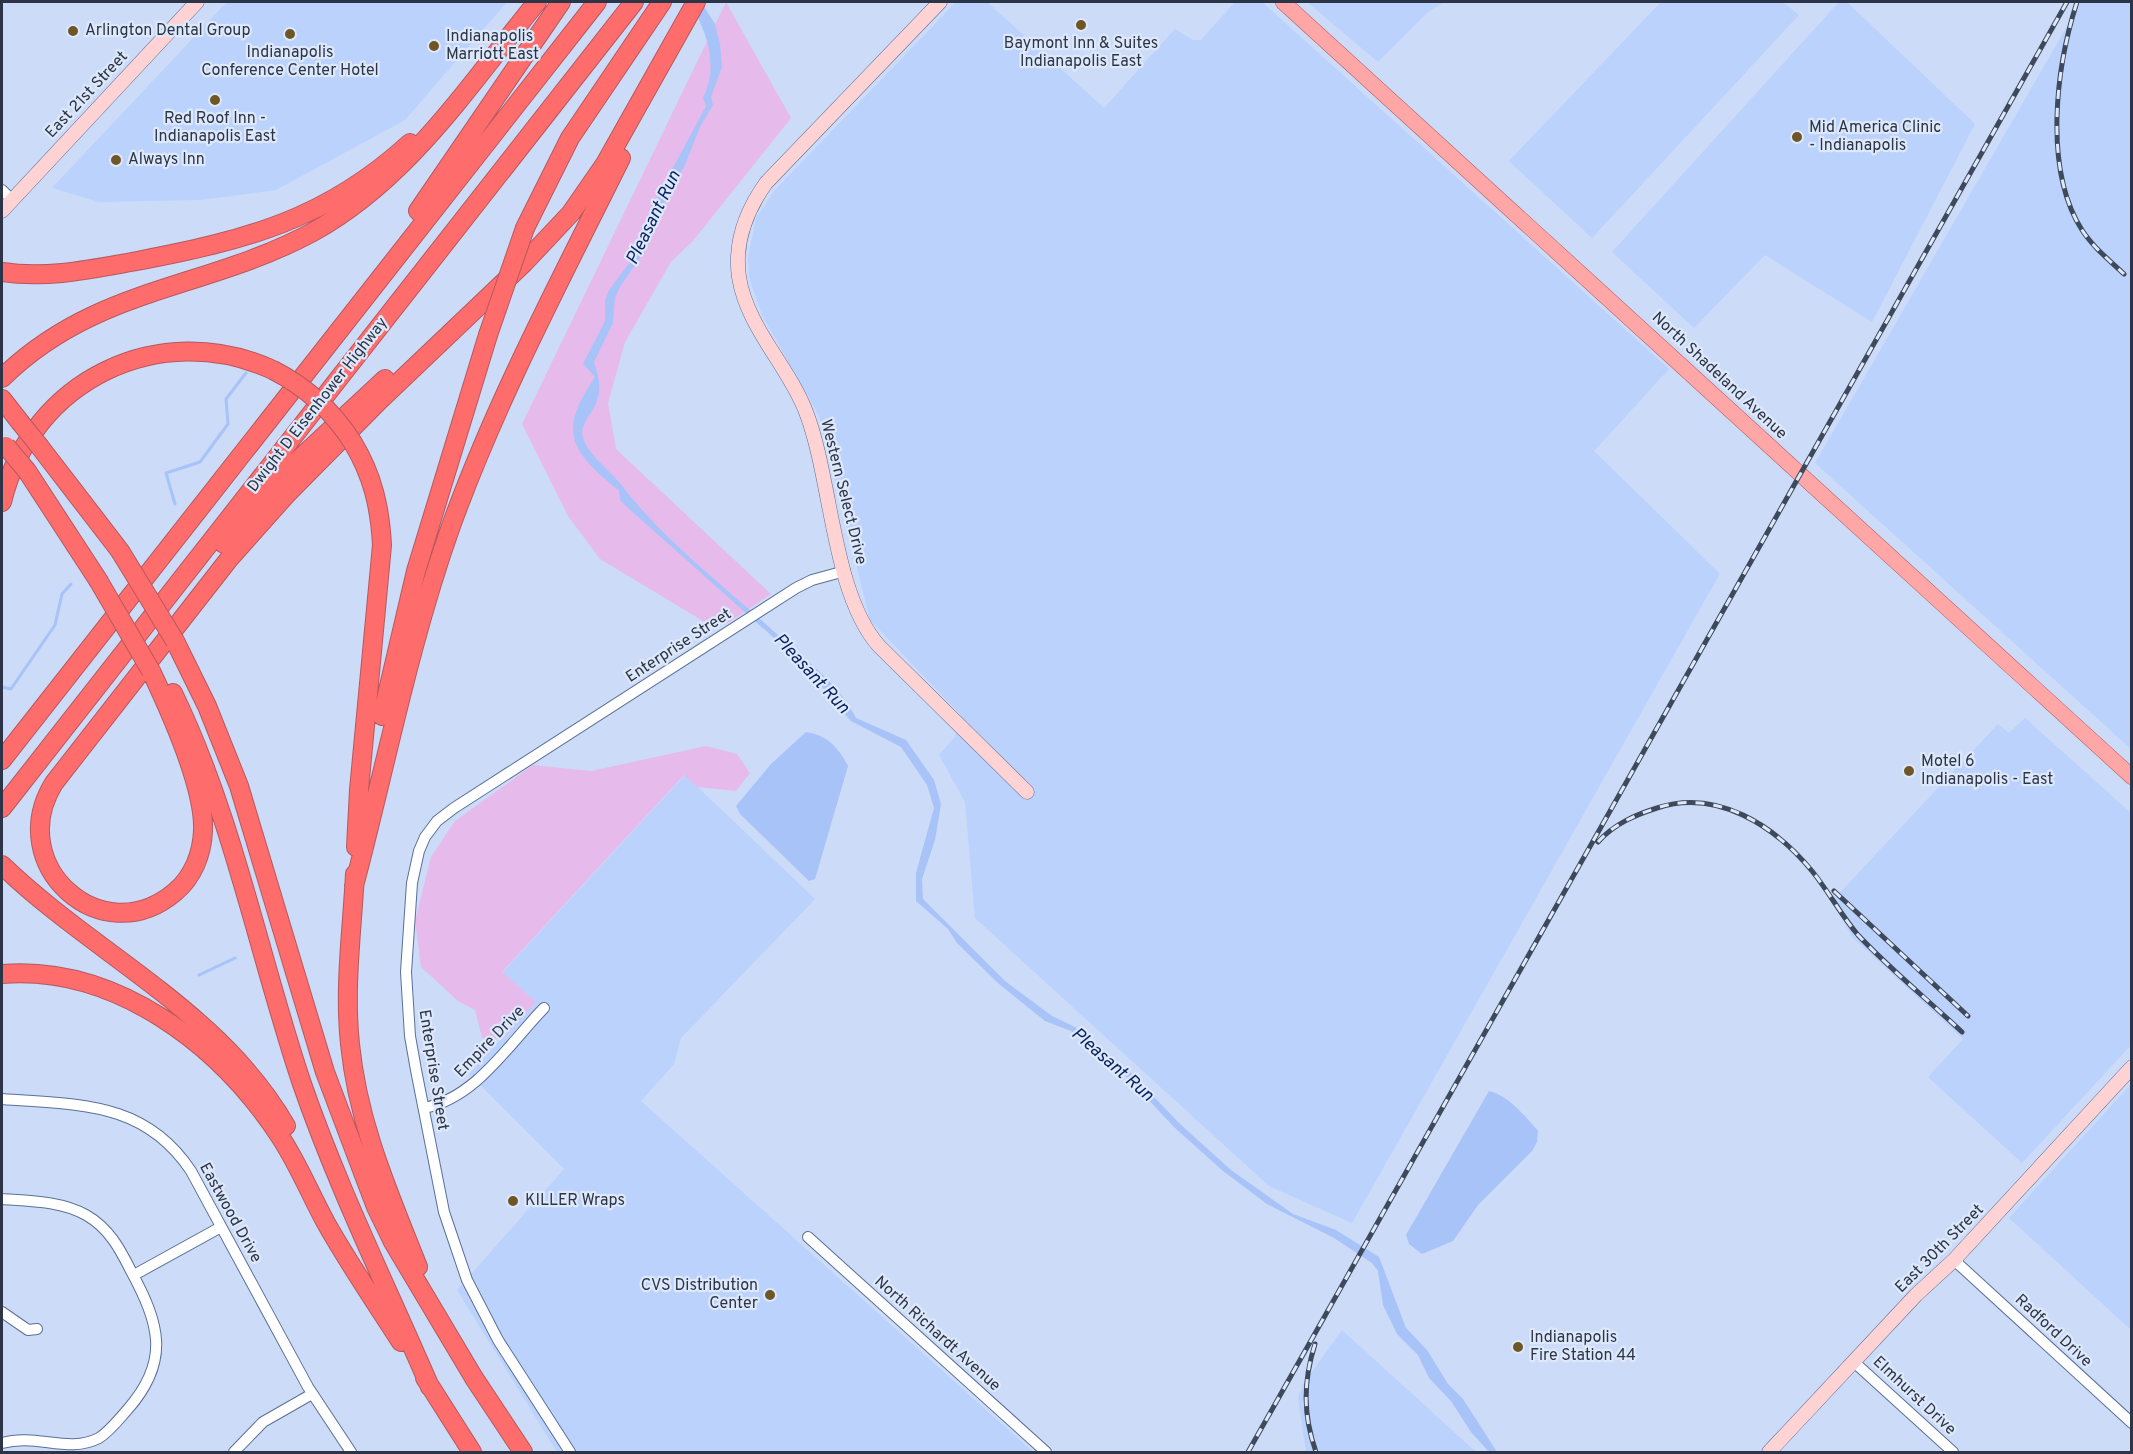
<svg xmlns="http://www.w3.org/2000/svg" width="2133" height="1454" font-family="Overpass,sans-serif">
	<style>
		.built { fill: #bbd2fc }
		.green { fill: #e6bbec }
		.water { fill: #a7c3f8 }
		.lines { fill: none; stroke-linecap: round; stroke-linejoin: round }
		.stream { stroke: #a7c3f8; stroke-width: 3 }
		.street-casing { stroke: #5a7098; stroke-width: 12 }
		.secondary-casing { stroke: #5a7098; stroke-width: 15 }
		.primary-casing { stroke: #b5595f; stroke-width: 16 }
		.highway-casing { stroke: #b5595f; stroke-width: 20 }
		.street { stroke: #fff; stroke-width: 10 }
		.secondary { stroke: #ffd3d3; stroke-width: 14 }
		.primary { stroke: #ffa7a7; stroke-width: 15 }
		.highway { stroke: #ff6c6c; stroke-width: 18 }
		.rail-casing { stroke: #3f495c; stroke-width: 5 }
		.rail { stroke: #dee8fb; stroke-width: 3; stroke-dasharray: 9; stroke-linecap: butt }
		.highway-bridge-casing { stroke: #b5595f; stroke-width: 20; stroke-linecap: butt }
		.highway-bridge { stroke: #ff6c6c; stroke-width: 18 }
		.poi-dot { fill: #6e5626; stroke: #dee8fb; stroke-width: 2 }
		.labels { text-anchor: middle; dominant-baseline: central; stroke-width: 4.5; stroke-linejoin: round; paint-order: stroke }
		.poi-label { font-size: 16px; fill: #2c3547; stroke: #dee8fb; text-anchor: start }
		.street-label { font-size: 16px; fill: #2c3547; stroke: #dee8fb }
		.water-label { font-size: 18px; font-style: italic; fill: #07235f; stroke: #dee8fb }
	</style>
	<rect width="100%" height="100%" fill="#ccdbf7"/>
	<path class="built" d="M227 2H507L405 120 276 190 200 200 99 202 52 188Z
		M956 2H987L1104 108 1175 29 1193 40H1201L1235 2H1262L1669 369 1594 451 1719 573 1718 577 1352 1223 1269 1186 975 918 965 802 939 755 955 737 960 714 870 620 819 416 762 315 749 277 748 257 756 218 774 191Z
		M1307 2H1444L1428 12 1378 62Z
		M1661 2H1783L1799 15 1592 238 1509 161Z
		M1839 2H1847L1975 124 1872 322 1765 255 1694 328 1612 252Z
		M2081 2H2131V749L1815 463Z
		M2025 718 2131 813 2132 1044 2022 1163 1928 1077 1963 1039 1852 937 1832 901 1998 724 2009 733Z
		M685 775 815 899 681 1038 674 1064 641 1101 1033 1452H557L457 1290 564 1169 469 1074 535 1002 502 973Z
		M2131 1084V1330L2009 1218Z
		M1342 1330 1476 1452H1306L1298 1398 1303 1384Z"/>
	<path class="green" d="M726 2 791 118 693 241 671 262 625 342 608 403 616 449 771 594 728 623 713 627 600 559 568 516 522 424Z
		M706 746 737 754 750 773 736 791 697 787 684 775 502 972 536 1002 502 1039 482 1038 475 1010 458 1001 421 967 415 921 431 857 455 821 533 765 591 771Z"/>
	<path class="water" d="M690 2H701L715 24 720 44 722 67 711 97 713 105 701 125 684 167 670 189 646 249 620 287 615 298 613 323 594 362C598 375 602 387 597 401 592 416 576 425 585 443 592 458 613 473 623 487 665 542 728 589 779 636 807 661 839 684 856 718L906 740 934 780 941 804 935 840 922 879 923 899 1005 981 1052 1016 1075 1027 1088 1037 1129 1071 1179 1123 1231 1170 1293 1214 1336 1230 1379 1257 1406 1328 1427 1350 1448 1384 1463 1399 1497 1452H1489L1471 1432 1451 1401 1429 1378 1418 1355 1397 1334 1383 1305 1378 1271 1372 1263 1334 1238 1267 1204 1223 1171 1175 1128 1126 1076 1071 1031 1045 1021 999 984 957 943 948 929 916 901V873L934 808 927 785 901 747 851 721 802 663 627 507 620 500 619 491C572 451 556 434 595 377L583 364 605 321V300L609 290 630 262 650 211 706 106 703 98C719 64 707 33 690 2Z
		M806 732C827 735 839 748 848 766L815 879 809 881 740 814 736 806 771 764Z
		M1489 1091C1508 1095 1526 1117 1538 1131L1537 1142 1532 1151 1478 1205 1453 1241 1422 1254 1409 1244 1406 1235Z"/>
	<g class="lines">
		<path class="stream" d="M175 504 166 473 200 462 228 424 226 399 246 373
			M2 687 11 689 55 625 62 594 71 584
			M199 975 235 958"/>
		<g class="street-casing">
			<path id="street" d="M2 190 12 200
				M2 1099C76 1105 144 1100 191 1171L308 1387 351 1452
				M424 1108C476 1098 509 1044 544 1008
				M2 1199C30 1201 61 1201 86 1215 109 1228 120 1249 131 1271 159 1323 171 1360 128 1409 119 1419 110 1431 99 1438 68 1454 37 1433 2 1443
				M808 1237 1046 1452
				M1954 1260 2132 1423
				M134 1275 221 1227
				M2 1312 28 1330 37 1329
				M1854 1362 1953 1452
				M234 1452 263 1422 312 1394
				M570 1452 498 1340 467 1280 444 1212 416 1070 410 1036 406 972 412 883 419 851 425 837 437 821 454 808 796 588 812 580 845 571"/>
		</g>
		<g class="secondary-casing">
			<path id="secondary" d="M940 2 766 183C746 211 734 242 739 277 747 328 788 365 806 412 832 479 832 593 879 646L1027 792
				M2 211 197 2
				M1769 1452 1916 1295 1954 1260 2132 1067"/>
		</g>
		<g class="primary-casing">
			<path id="primary" d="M1283 2 2132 777"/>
		</g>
		<g class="highway-casing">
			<path id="highway" d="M418 211 561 2
				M525 228 570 138 662 2
				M2 272C48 279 92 269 137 261 246 240 326 220 410 143
				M2 378C95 287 204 290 311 233 408 180 468 86 537 2
				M2 399 20 422
				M353 443C373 476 380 508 382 545L359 790 356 847
				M40 447 120 551
				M27 471 98 580
				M2 502C31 380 160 318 273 370
				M224 544 297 461 385 379
				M175 641 207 706 239 786 325 1072 376 1207 393 1242 474 1378 523 1452
				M151 671C170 711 205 788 203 831 202 854 193 877 175 892 102 954 3 865 54 783L229 559 286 495 380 400 524 263 571 213 605 164 696 2
				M173 693C233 817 258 952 301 1081 337 1186 386 1285 430 1387
				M382 716 416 571 488 335
				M2 760 597 2
				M2 808 634 2
				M2 865C94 954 220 1011 286 1126
				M355 874C352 931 344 988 350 1044 358 1125 389 1193 418 1267
				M354 886C386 765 409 644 451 526 497 399 561 279 621 158
				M2 974C115 965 219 1044 279 1135 298 1163 310 1194 326 1223 349 1264 376 1303 401 1342
				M425 1378 472 1452"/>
		</g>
		<use href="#street" class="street"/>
		<use href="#secondary" class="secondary"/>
		<use href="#primary" class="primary"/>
		<use href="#highway" class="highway"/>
		<g class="rail-casing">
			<path id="rail" d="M2077 2C2056 67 2043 169 2082 230 2093 247 2109 260 2124 274
				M1598 842C1614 824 1635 815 1657 808 1717 788 1775 826 1812 871 1829 892 1841 915 1858 935 1890 969 1928 1000 1962 1032
				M1834 891 1968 1016
				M1315 1344C1303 1382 1303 1415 1316 1452
				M1248 1452 2067 2"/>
		</g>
		<use href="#rail" class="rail"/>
		<g class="highway-bridge-casing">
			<path id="highway-bridge" d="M488 335 525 228
				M273 370C308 388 333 411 353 443
				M20 422 40 447
				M6 446 27 471
				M120 551 175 641
				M98 580 151 671"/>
		</g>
		<use href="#highway-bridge" class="highway-bridge"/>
	</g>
	<g class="poi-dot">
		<circle cx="1081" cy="25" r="6"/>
		<circle cx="73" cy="31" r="6"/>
		<circle cx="290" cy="34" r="6"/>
		<circle cx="434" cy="46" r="6"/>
		<circle cx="215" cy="100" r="6"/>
		<circle cx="1797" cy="137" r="6"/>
		<circle cx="116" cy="160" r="6"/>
		<circle cx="1909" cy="771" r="6"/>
		<circle cx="513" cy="1201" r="6"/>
		<circle cx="770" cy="1295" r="6"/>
		<circle cx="1518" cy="1347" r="6"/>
	</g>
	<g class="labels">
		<g class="poi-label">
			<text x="85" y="31">Arlington Dental Group</text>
			<text x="446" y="37">Indianapolis<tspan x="446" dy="18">Marriott East</tspan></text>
			<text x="1081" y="44" text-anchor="middle">Baymont Inn &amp; Suites<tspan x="1081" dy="18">Indianapolis East</tspan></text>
			<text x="290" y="53" text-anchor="middle">Indianapolis<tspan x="290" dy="18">Conference Center Hotel</tspan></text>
			<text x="215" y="119" text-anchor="middle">Red Roof Inn -<tspan x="215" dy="18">Indianapolis East</tspan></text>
			<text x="1809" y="128">Mid America Clinic<tspan x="1809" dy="18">- Indianapolis</tspan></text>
			<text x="128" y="160">Always Inn</text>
			<text x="1921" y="762">Motel 6<tspan x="1921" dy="18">Indianapolis - East</tspan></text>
			<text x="525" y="1201">KILLER Wraps</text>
			<text x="758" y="1286" text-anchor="end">CVS Distribution<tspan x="758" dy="18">Center</tspan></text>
			<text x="1530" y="1338">Indianapolis<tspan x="1530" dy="18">Fire Station 44</tspan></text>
		</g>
		<g class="street-label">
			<text transform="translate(87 95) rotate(-47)">East 21st Street</text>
			<text transform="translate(1719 376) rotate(43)">North Shadeland Avenue</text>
			<text transform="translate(318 405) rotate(-52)">Dwight D Eisenhower Highway</text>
			<text transform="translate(843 492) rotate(76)">Western Select Drive</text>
			<text transform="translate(679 646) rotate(-33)">Enterprise Street</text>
			<text transform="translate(490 1042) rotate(-46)">Empire Drive</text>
			<text transform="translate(433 1070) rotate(81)">Enterprise Street</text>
			<text transform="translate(230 1213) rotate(61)">Eastwood Drive</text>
			<text transform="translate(1940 1249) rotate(-45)">East 30th Street</text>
			<text transform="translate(2053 1331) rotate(43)">Radford Drive</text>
			<text transform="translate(937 1334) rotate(42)">North Richardt Avenue</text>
			<text transform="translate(1914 1396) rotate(43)">Elmhurst Drive</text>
		</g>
		<g class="water-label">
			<text transform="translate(654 218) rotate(-64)">Pleasant Run</text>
			<text transform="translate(811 674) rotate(47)">Pleasant Run</text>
			<text transform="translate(1112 1065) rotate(41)">Pleasant Run</text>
		</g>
	</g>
	<rect width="2133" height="1454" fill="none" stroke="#2c3547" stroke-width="6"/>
</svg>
